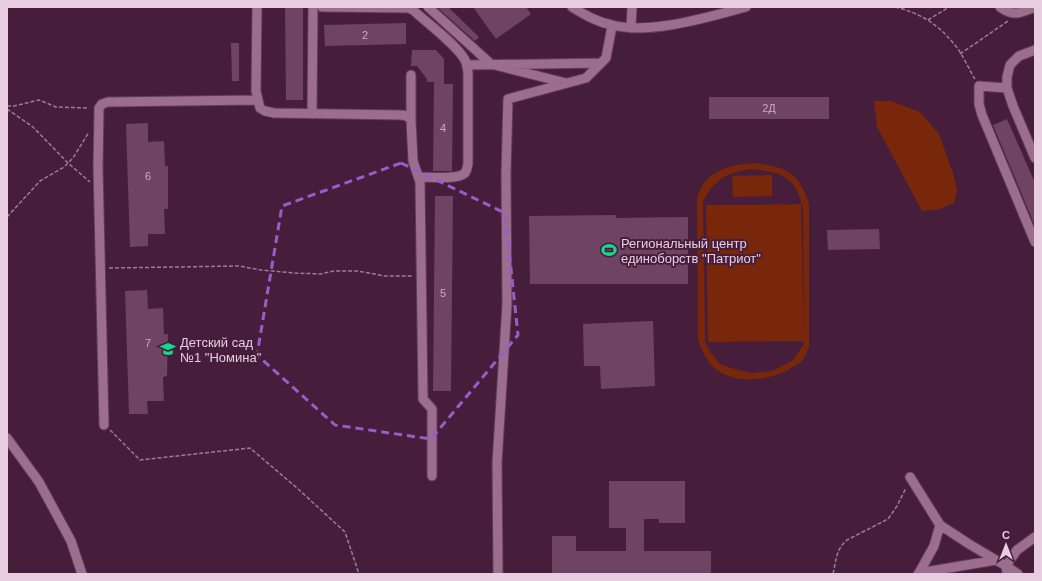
<svg xmlns="http://www.w3.org/2000/svg" width="1042" height="581" font-family="Helvetica,sans-serif">
	<style>
		.green { fill: #78270a; fill-rule: evenodd }
		.building { fill: #6f4363 }
		.lines { fill: none; stroke-linecap: round; stroke-linejoin: round }
		.minor-casing { stroke: #603d57; stroke-width: 11 }
		.path { stroke: #9d7d94; stroke-width: 1.5; stroke-dasharray: 4 2; stroke-linecap: butt }
		.minor { stroke: #9c6d8e; stroke-width: 9 }
		.marked { fill: none; stroke: #9b5cc9; stroke-width: 3; stroke-dasharray: 8 5; stroke-linejoin: round }
		.labels { text-anchor: middle; dominant-baseline: central; stroke-width: 4; stroke-linejoin: round; paint-order: stroke }
		.number-label { font-size: 11px; fill: #c9aac0 }
		.poi-label { font-size: 13px; fill: #e7cddf; stroke: #461e3c; text-anchor: start }
	</style>
	<rect width="100%" height="100%" fill="#461e3c"/>
	<path class="green" d="M874 101H891L920 112 939 134 953 173 957 191 954 203 940 209 922 211 877 127Z
		M755 163C786 167 799 172 809 204V347C807 351 805 357 802 361 800 363 796 365 794 366 772 382 727 387 709 362 704 356 701 347 698 340L697 197C699 193 701 187 704 183 715 168 738 164 755 163ZM752 169C783 172 797 177 803 210L804 336 801 204 706 205 708 342 803 341 804 344 792 361 772 371 752 373 734 369 720 364 710 352 705 341 703 202C714 179 728 172 752 169Z
		M772 175V196L733 197 732 176Z"/>
	<path class="building" d="M285 7H303V100H286Z
		M437 7H448L479 37 475 41Z
		M473 7H526L531 14 496 39Z
		M406 23V44L325 46 324 25Z
		M231 43H239V81H232Z
		M412 50H436L444 59V84H453L452 171H433L434 82H427V79L417 66H411Z
		M709 97H829V119H709Z
		M1007 119 1035 183V226L993 125Z
		M148 123V142L164 141 165 166H168V209H164L165 234H148V246L130 247 126 124Z
		M435 196H453L451 391H433Z
		M616 215V218L688 217V284H530L529 216Z
		M879 229 880 249 828 250 827 230Z
		M147 290 148 309 163 308 164 334H168L167 376 163 377 164 401H147L148 414H129L125 291Z
		M653 321 655 386 601 389 600 366H584L583 324Z
		M609 481H685V523H659V519H644V551H711V574H552V536H576V551H626V528H609Z"/>
	<g class="lines">
		<g class="minor-casing">
			<path id="minor" d="M257 7 256 91 260 108 265 111 274 113 402 115 407 116 411 120 413 161 420 182 423 399 432 409V476
				M322 7 408 8 413 10C427 23 456 44 465 60 467 64 467 68 468 72V164C467 167 467 171 465 173 458 180 429 177 419 177
				M428 7 491 64 566 83
				M572 7C585 15 597 22 612 25 650 35 708 17 746 7
				M1000 7C1014 17 1020 13 1035 7
				M631 28 632 7
				M1035 50 1019 56 1010 65 1007 77V88L1013 106 1035 158
				M467 65 601 63
				M411 75V120
				M1007 88 979 86V104L982 115 1035 242
				M312 114 313 7
				M104 425 98 167 99 108 102 104 108 102 257 100
				M7 438 39 482 71 541 82 574
				M910 477 940 525 969 544 1006 566 1007 574
				M919 573 934 546 940 525
				M498 574 497 463 507 304 506 174 508 99 586 78 606 58 612 26
				M918 574 919 573 996 560
				M1018 574 1006 566 1017 550 1035 537"/>
		</g>
		<path class="path" d="M895 7C920 13 938 24 954 44 963 54 968 68 975 79
			M928 20 949 7
			M960 54 1008 21
			M7 106H14L39 100 56 107 89 108
			M7 109 33 127 68 163 90 182
			M7 217 40 181 64 167 73 158 89 132
			M109 268 239 266 261 270 295 273 320 274 334 271H358L385 276H412
			M110 430 140 460 250 448 297 488 345 532 359 574
			M833 574C836 561 836 549 847 540L888 519 897 506 906 488"/>
		<use href="#minor" class="minor"/>
	</g>
	<path class="marked" d="M401 163 505 213 518 335 431 439 335 425 257 355 282 206Z"/>
	<defs>
		<g id="stadium-bare" transform="scale(1.2)"><path d="M0-5a6.5 5 0 1 0 0 10a6.5 5 0 1 0 0-10ZM-3.5-1.8h7v3.6h-7Z" fill="#13d98a" stroke="#461e3c" stroke-width="2.5" paint-order="stroke"/></g>
		<g id="school-bare" transform="scale(1.2)"><path d="M0-5L7-2L0 1L-7-2ZM-4 1L0 2.5L4 1V4Q0 6-4 4Z" fill="#13d98a" stroke="#461e3c" stroke-width="2.5" paint-order="stroke"/></g>
	</defs>
	<g fill-rule="evenodd">
		<use href="#stadium-bare" x="609" y="250"/>
		<use href="#school-bare" x="168" y="349"/>
	</g>
	<g class="labels">
		<g class="number-label">
			<text x="365" y="35">2</text>
			<text x="769" y="108">2Д</text>
			<text x="443" y="128">4</text>
			<text x="148" y="176">6</text>
			<text x="443" y="293">5</text>
			<text x="148" y="343">7</text>
		</g>
		<g class="poi-label">
			<text x="621" y="243">Региональный центр<tspan x="621" dy="15">единоборств "Патриот"</tspan></text>
			<text x="180" y="342">Детский сад<tspan x="180" dy="15">№1 "Номина"</tspan></text>
		</g>
	</g>
	<rect width="1042" height="581" fill="none" stroke="#e7cddf" stroke-width="16"/>
	<g transform="translate(1006 545)" stroke="#461e3c" stroke-width="3" paint-order="stroke">
	<path d="M0-3L7 15L0 10L-7 15Z" fill="#e7cddf"/>
	<text y="-6" font-size="11" font-weight="bold" text-anchor="middle" fill="#e7cddf">С</text>
	</g>
</svg>
